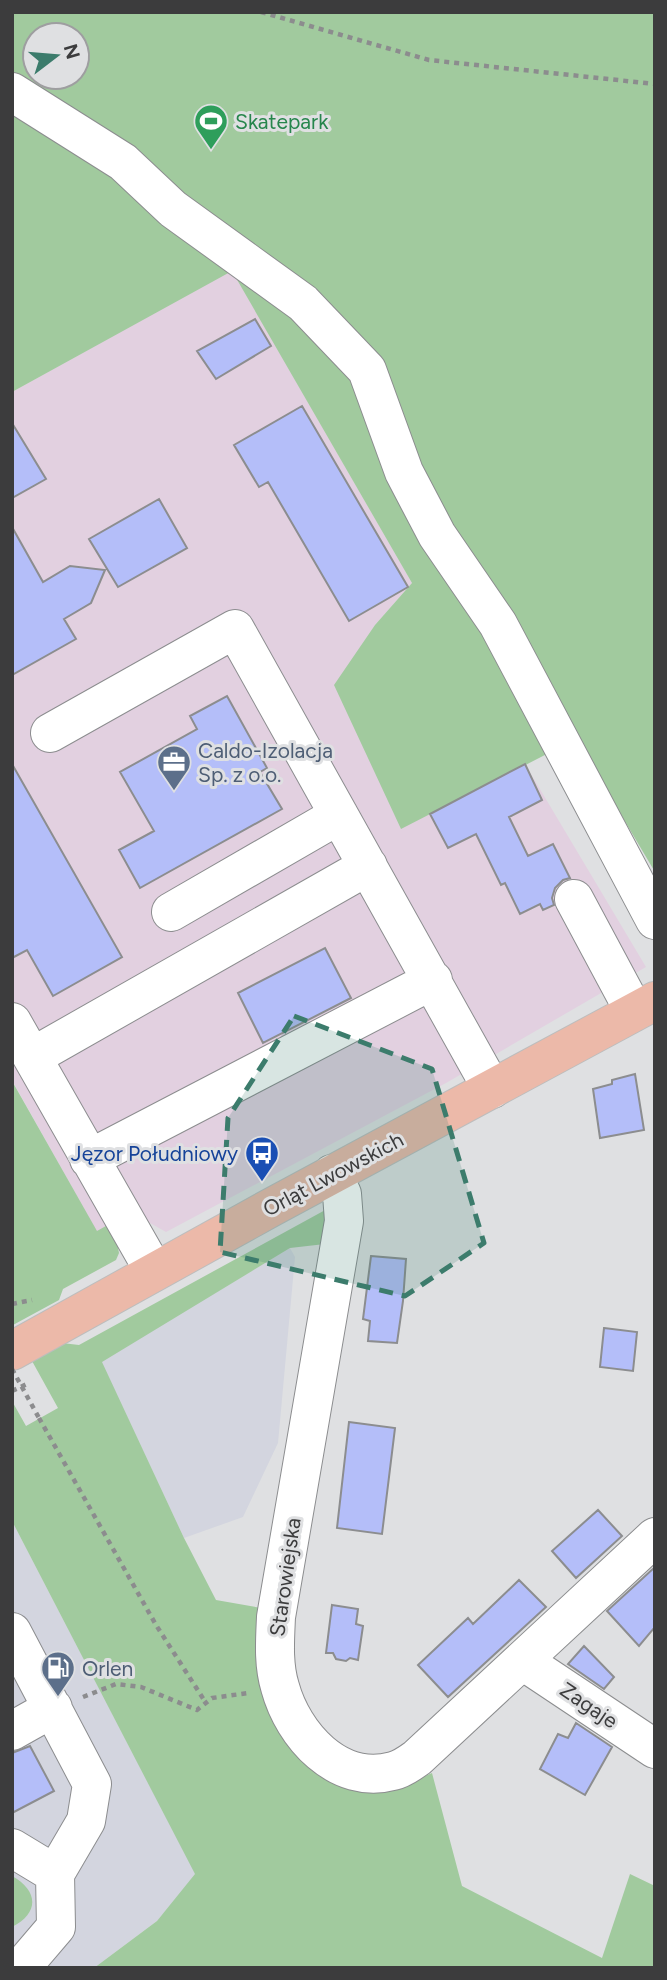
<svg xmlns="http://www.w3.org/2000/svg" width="667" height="1980" font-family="Figtree,sans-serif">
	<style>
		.built { fill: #d3d5df }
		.industrial { fill: #e2d0e0 }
		.green { fill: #a1ca9e; fill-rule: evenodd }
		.building { fill: #b4bef9; stroke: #8c8d8f; stroke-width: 2 }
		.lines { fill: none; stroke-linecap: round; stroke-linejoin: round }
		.minor-casing { stroke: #8c8d8f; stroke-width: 40 }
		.major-casing { stroke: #bdbdbd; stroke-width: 40 }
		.path { stroke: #8c8c8e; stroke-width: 4.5; stroke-dasharray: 5 5; stroke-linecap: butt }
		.minor { stroke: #fff; stroke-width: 38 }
		.major { stroke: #ecb9a9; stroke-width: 38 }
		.path-bridge { stroke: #8c8c8e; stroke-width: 4.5; stroke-dasharray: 5 5; stroke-linecap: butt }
		.marked { fill: #3c7c6c; fill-opacity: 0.2; stroke: #3c7c6c; stroke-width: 5; stroke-dasharray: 14 9; stroke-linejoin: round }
		.labels { text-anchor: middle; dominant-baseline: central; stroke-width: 6; stroke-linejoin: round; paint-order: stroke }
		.leisure-label { font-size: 21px; fill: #27864d; stroke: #dfe0e2; text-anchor: start }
		.service-label { font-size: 21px; fill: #4e5e75; stroke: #dfe0e2; text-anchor: start }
		.transit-label { font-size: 21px; fill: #164399; stroke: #dfe0e2; text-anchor: end }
		.street-label { font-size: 21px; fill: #3c3c3d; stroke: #dfe0e2 }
	</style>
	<rect width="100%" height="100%" fill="#dfe0e2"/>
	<path class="built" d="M290 1248 295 1257 278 1443 243 1517 184 1538 101 1361Z
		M12 1521 196 1875 157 1921 94 1968H12Z"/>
	<path class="industrial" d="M232 270 412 583 375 625 335 685 401 828 525 764 646 967 446 1083 166 1232 150 1223 137 1209 97 1232 12 1080V392Z"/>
	<path class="green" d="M12 12H655V872L576 739 401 829 334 685 375 625 412 583 232 271 12 392ZM35 35H77V77H35Z
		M12 1081 97 1231 113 1222 119 1253 116 1260 63 1289 59 1300 13 1325Z
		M327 1209 325 1244 290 1248 102 1362 184 1538 216 1600 261 1608 270 1703 404 1785 432 1773 462 1886 602 1958 630 1874 655 1886V1968H94L157 1921 195 1874 12 1521V1401L26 1426 58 1408 32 1361 62 1343 79 1345Z
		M12 1876C38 1890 40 1913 12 1927Z"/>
	<path class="building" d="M255 319 271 346 216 379 197 351Z
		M302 406 408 587 349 621 268 482 259 487 234 445Z
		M12 423 46 479 12 498Z
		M159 499 187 548 118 587 89 539Z
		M12 527 43 582 70 566 105 570 91 603 64 619 76 639 12 675Z
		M227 696 267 768 260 772 282 809 140 888 119 850 154 831 120 772 197 729 190 716Z
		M12 764 122 957 53 996 27 950 12 958Z
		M525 764 542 800 509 817 528 856 553 844 570 878 563 880 555 888 552 898 554 905 543 910 540 904 520 914 505 883 501 885 476 834 448 848 430 814Z
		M325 948 351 998 263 1043 238 993Z
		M635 1074 644 1130 600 1138 593 1089 612 1084V1080Z
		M371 1256 406 1259 403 1301 397 1343 368 1341 370 1321 363 1319Z
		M604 1328 637 1332 633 1371 600 1367Z
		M349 1422 395 1428 382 1534 337 1528Z
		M598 1510 622 1536 576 1578 552 1551Z
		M655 1567V1627L639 1646 607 1611Z
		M519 1580 546 1607 448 1697 418 1665 468 1618 473 1624Z
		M332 1605 358 1609 356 1624 363 1626 358 1660 350 1658 346 1661 336 1659 333 1653H326Z
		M584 1646 614 1677 604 1689 568 1664Z
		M576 1723 612 1747 585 1795 540 1769 558 1734 568 1738Z
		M30 1746 54 1791 12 1813V1753Z"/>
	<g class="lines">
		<g class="minor-casing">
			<path id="minor" d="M12 92 123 162 173 209 303 303 367 370 404 472 437 535 498 624 655 920
				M50 733 235 629 492 1089
				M574 899 634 1011
				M171 912 339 815
				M12 1022 154 1271
				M32 1057 368 866
				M89 1159 433 980
				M332 1174 342 1194 344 1221 276 1617C275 1640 273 1664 280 1687 293 1735 338 1786 393 1771 402 1769 410 1763 417 1758L655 1537
				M12 1632 92 1784 86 1821 55 1874 56 1927 21 1968
				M523 1661 655 1749
				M12 1731 53 1708
				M12 1848 55 1874"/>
		</g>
		<g class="major-casing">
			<path id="major" d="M12 1351 272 1207 655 1001"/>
		</g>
		<path class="path" d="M261 12 429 60 655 84
			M12 1304 32 1300
			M12 1391 27 1384
			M39 1418 156 1625 206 1703
			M83 1697 116 1684 141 1687 197 1710 212 1698 248 1693"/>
		<use href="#minor" class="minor"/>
		<use href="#major" class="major"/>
		<path class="path-bridge" d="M12 1369 39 1418"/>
	</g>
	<path class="marked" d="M294 1016 432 1069 484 1243 405 1296 220 1252 228 1118Z"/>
	<defs>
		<g id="stadium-pin" transform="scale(1.75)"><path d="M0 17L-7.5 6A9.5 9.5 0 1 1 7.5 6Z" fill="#2e9e5b" stroke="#dfe0e2"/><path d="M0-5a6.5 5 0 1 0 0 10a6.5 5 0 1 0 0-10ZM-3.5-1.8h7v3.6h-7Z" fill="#fff"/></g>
		<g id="office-pin" transform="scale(1.75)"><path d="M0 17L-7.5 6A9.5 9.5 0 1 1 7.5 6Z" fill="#5c6f8a" stroke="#dfe0e2"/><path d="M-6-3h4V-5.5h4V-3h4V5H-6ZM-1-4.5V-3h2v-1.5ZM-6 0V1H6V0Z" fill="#fff"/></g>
		<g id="bus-pin" transform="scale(1.75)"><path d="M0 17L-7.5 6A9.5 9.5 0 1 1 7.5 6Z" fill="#1a4fb4" stroke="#dfe0e2"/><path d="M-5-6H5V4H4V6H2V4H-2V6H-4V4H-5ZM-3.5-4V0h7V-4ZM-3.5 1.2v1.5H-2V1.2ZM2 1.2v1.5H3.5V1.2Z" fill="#fff"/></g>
		<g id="fuel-pin" transform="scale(1.75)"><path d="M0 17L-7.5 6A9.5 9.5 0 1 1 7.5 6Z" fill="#5c6f8a" stroke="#dfe0e2"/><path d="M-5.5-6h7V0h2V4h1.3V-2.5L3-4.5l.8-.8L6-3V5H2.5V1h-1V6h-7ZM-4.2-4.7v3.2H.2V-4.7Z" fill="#fff"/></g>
	</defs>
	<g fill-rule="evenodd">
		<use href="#stadium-pin" x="211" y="121"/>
		<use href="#office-pin" x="174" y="762"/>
		<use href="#bus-pin" x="262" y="1153"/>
		<use href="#fuel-pin" x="58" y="1668"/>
	</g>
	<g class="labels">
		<g class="leisure-label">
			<text x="235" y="121">Skatepark</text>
		</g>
		<g class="service-label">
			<text x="198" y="750">Caldo-Izolacja<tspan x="198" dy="24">Sp. z o.o.</tspan></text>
			<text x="82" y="1668">Orlen</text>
		</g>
		<g class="transit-label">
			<text x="238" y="1153">Jęzor Południowy</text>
		</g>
		<g class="street-label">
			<text transform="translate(333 1174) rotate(-28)">Orląt Lwowskich</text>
			<text transform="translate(285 1577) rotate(-82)">Starowiejska</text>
			<text transform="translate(589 1705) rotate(34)">Zagaje</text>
		</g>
	</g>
	<rect width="667" height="1980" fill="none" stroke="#3c3c3d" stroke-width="28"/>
	<g transform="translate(56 56) rotate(74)"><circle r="33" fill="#dfe0e2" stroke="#9e9ea0" stroke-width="2"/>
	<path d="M0-5L12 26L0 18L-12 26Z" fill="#3c7c6c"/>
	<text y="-10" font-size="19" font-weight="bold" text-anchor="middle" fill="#3c3c3d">N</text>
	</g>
</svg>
